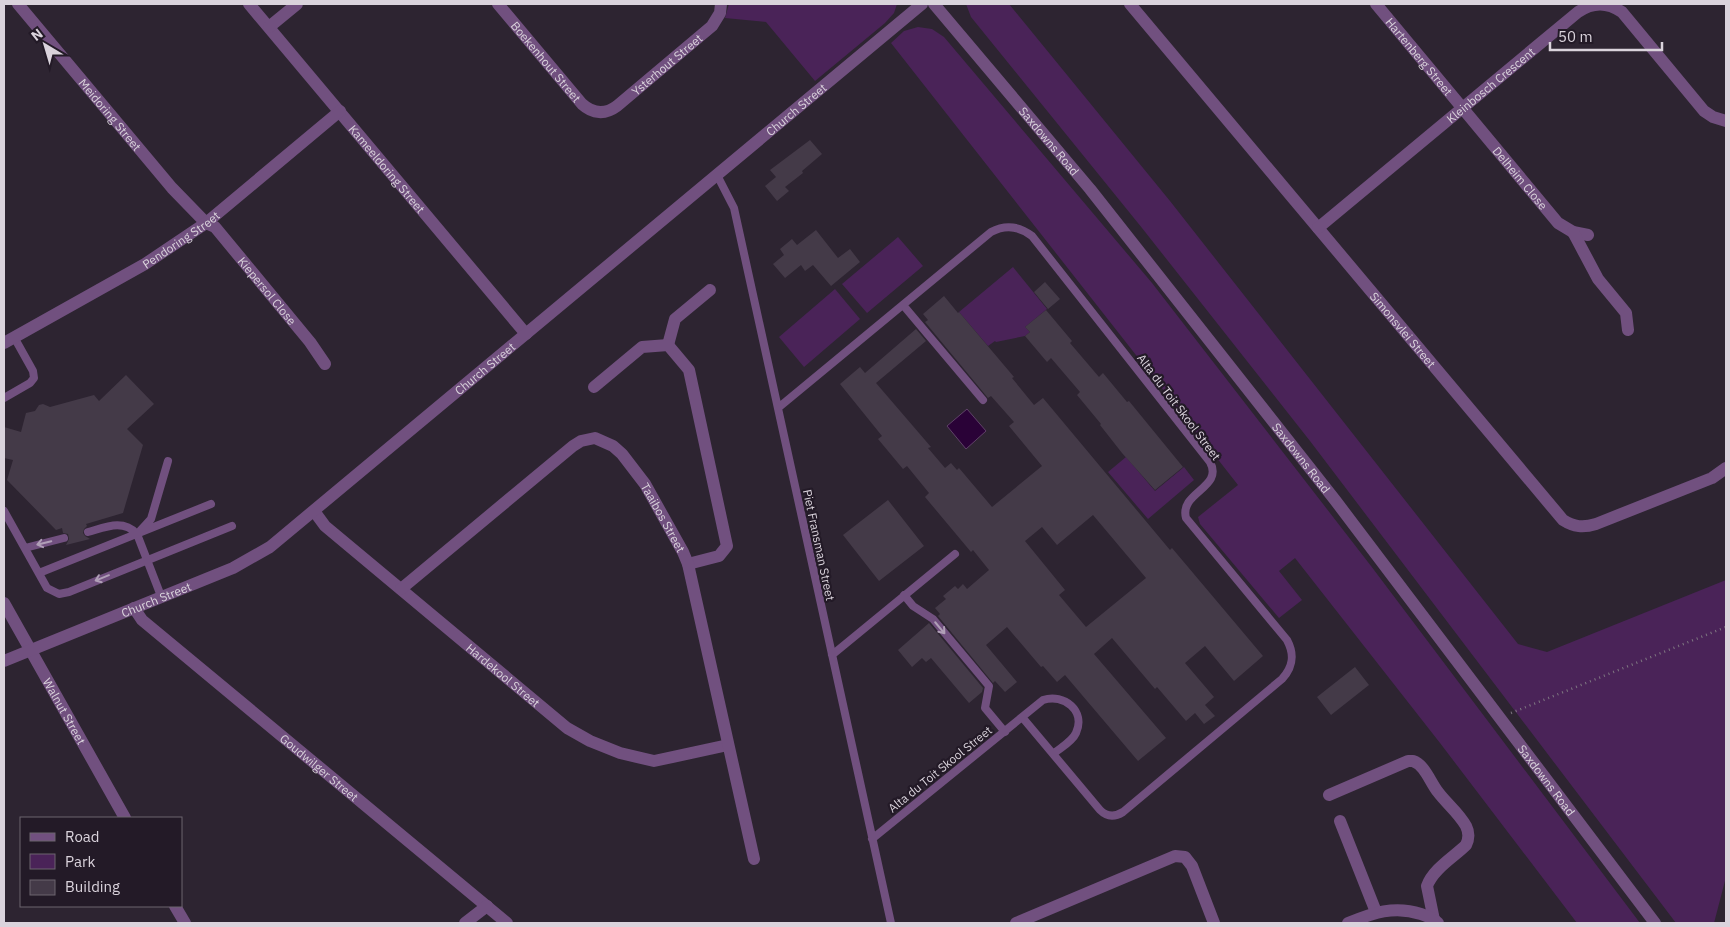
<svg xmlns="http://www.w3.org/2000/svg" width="1730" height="927" font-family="'IBM Plex Sans',sans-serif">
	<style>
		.green { fill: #4a2358 }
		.water { fill: #2a0237; stroke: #5f4168 }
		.building { fill: #443a48; fill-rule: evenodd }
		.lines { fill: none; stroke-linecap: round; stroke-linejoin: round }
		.path { stroke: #7e7681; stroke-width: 2.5; stroke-dasharray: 1 4; stroke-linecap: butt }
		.service { stroke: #71507f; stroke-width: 8 }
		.minor { stroke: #71507f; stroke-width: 12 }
		.tertiary { stroke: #71507f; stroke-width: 12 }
		.oneway { stroke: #b09fb7 }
		.labels { text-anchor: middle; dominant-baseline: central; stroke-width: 4.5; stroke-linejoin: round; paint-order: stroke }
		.street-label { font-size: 12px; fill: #dad3dc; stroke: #231a27 }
	</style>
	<rect width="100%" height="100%" fill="#2d2431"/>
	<path class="green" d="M729 4H897L894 13 885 23 815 81 766 22 725 18Z
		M966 4H1009L1170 201 1518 644 1547 652 1726 580V877L1714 923H1676L1310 441 1142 228 971 17Z
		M918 27 932 29 944 37 1152 283 1371 566 1640 923H1577L1440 743 1295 558 1279 571 1302 600 1279 618 1200 524 1198 517 1238 485 891 43 904 31Z
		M898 237 923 266 867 313 842 284Z
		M1013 267 1047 309 1025 327 1030 332 1025 336 996 342 995 341 988 346 959 312Z
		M835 289 860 319 804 367 779 337Z
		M1126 457 1155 491 1184 467 1194 480 1148 519 1108 472Z"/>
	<path class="water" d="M967 409 986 431 966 449 947 426Z"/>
	<path class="building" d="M810 140 822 154 802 171 803 173 785 187 789 191 777 201 765 186 776 177 770 170Z
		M816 230 838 258 850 249 860 262 831 286 813 265 805 271 801 265 785 278 773 264 784 255 780 249 792 239 797 245Z
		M1045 282 1060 299 1048 309 1034 292Z
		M944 296 958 313 959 312 1014 377 1012 378 1034 405 1043 398 1170 550 1172 548 1263 656 1234 681 1205 646 1185 663 1214 697 1205 705 1215 716 1204 724 1195 713 1186 721 1157 687 1155 689 1112 638 1094 654 1166 738 1138 761 1065 675 1057 682 1043 666 1041 667 1007 627 986 645 1017 682 1005 692 995 681 993 683 938 616 940 614 935 608 946 599 943 596 955 586 958 589 963 584 967 589 989 570 973 550 971 552 925 497 929 493 907 466 903 469 878 439 882 436 840 384 860 367 865 373 916 329 926 341 876 383 931 447 928 448 945 468 951 463 957 470 959 468 992 507 1042 466 1009 426 1014 422 991 396 988 398 925 322 928 320 923 314ZM1093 515 1146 578 1086 627 1059 595 1065 590 1025 541 1042 527 1057 545Z
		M1046 310 1072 341 1070 343 1099 377 1103 373 1127 402 1129 401 1183 467 1155 490 1122 453 1100 425 1101 424 1077 395 1080 392 1051 358 1047 362 1025 336 1030 332 1025 327Z
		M126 375 154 404 127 429 143 445 123 513 86 524 87 526 84 529 83 533 85 536 90 539 66 545 69 539 68 534 63 533 62 528 56 530 7 480 13 460 4 458V427L21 432 26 413 35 411 39 405 43 404 50 407 94 395 99 401Z
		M888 500 924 546 879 581 843 535Z
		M929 623 983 688 982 692 969 703 931 658 926 662 922 658 912 667 898 650Z
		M1355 667 1369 685 1331 715 1317 697Z"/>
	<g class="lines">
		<path class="path" d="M1511 713 1726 627"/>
		<path class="service" d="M717 175 734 208 891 923
			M903 305 983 400
			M4 398 30 383 34 378 33 371 14 337
			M778 408 991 232C1006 224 1019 226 1032 236L1210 462C1224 488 1179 492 1186 518L1287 640C1295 655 1293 667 1282 679L1123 812C1115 817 1107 817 1100 810L1022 717
			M4 511 47 588 59 594 69 592 232 526
			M140 531 151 519 168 461
			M88 532C106 527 123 519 137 534L161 596
			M25 548 64 538
			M39 573 211 504
			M904 595 913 606 933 619 989 686 985 708 1005 732
			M832 655 955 554
			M872 839 1043 700C1064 693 1086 711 1076 733 1072 742 1060 748 1053 754"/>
		<g class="minor">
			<path id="s1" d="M18 4 172 188 206 223 215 227 310 342 325 364"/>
			<path id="s2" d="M249 4 526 334"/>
			<path id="s3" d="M498 4 582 104C593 114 605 115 617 106L712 26 720 13 721 4"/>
			<path id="s4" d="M1130 4 1563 520C1574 527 1583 528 1596 524L1712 478 1726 468"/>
			<path id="s5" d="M1376 4 1558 223 1573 232 1588 235"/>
			<path d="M269 27 297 4"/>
			<path id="s6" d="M1318 228 1578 12C1593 2 1607 2 1622 12L1704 111 1713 117 1726 121"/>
			<path d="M1573 232 1598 279 1626 313 1628 330"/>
			<path id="s7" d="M4 343 145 264 206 223 340 111"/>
			<path d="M668 345 675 319 710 290"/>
			<path d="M594 387 642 347 668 345 689 370 727 546 719 556 688 564"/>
			<path id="s8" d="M314 511 325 526 567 728 590 741 620 753 654 761 728 745"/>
			<path id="s9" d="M401 589 573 446 581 441 595 438 613 446 622 454 645 484 683 552 688 564 754 859"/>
			<path id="s10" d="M4 603 125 818"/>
			<path id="s11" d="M134 608 142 620 507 923"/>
			<path id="s12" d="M4 661 233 568 270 547 922 4"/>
			<path d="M1329 795 1408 761H1413C1425 765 1430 782 1438 792 1446 803 1459 813 1466 826 1469 832 1469 839 1466 845 1454 857 1433 869 1427 886L1434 920"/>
			<path d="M1340 821 1376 912"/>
			<path d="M175 906 185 923"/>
			<path d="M465 923 487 906"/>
			<path d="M1016 923 1175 856 1185 857 1192 866 1214 923"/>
			<path d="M1348 923C1373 913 1394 905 1421 914 1427 916 1433 918 1438 923"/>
		</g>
		<path class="tertiary" id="s13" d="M934 4 1090 189 1335 500 1655 923"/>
	</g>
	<defs><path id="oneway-shaft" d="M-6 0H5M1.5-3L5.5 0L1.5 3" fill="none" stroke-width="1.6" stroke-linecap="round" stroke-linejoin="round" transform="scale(1.25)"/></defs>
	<g class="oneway">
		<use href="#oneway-shaft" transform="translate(44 543) rotate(166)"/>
		<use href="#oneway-shaft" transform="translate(102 578) rotate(158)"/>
		<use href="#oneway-shaft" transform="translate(940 628) rotate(50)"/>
	</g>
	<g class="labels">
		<g class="street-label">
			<text stroke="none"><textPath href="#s5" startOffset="68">Hartenberg Street</textPath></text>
			<text stroke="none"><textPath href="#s3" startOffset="75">Boekenhout Street</textPath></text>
			<text stroke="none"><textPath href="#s3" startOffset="234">Ysterhout Street</textPath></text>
			<text stroke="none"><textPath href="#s6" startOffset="224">Kleinbosch Crescent</textPath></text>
			<text stroke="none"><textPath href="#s12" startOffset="974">Church Street</textPath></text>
			<text stroke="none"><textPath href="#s1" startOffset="144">Meidoring Street</textPath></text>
			<text stroke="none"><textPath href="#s13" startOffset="179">Saxdowns Road</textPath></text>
			<text stroke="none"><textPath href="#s2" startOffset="215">Kameeldoring Street</textPath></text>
			<text stroke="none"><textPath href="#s5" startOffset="226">Delheim Close</textPath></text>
			<text stroke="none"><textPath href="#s7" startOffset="205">Pendoring Street</textPath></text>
			<text stroke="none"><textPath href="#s1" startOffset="381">Kiepersol Close</textPath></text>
			<text stroke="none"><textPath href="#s4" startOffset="425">Simonsvlei Street</textPath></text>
			<text stroke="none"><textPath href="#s12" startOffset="569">Church Street</textPath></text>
			<text transform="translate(1179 407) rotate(53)">Alta du Toit Skool Street</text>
			<text stroke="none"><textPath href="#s13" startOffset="584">Saxdowns Road</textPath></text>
			<text stroke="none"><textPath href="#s9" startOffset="355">Taaibos Street</textPath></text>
			<text transform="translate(819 545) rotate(78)">Piet Fransman Street</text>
			<text stroke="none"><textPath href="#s12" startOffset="164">Church Street</textPath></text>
			<text stroke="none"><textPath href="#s8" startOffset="251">Hardekool Street</textPath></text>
			<text stroke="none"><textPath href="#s10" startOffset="124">Walnut Street</textPath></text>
			<text stroke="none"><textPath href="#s11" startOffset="245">Goudwilger Street</textPath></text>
			<text transform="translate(940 769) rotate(-39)">Alta du Toit Skool Street</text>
			<text stroke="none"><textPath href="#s13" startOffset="989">Saxdowns Road</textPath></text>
		</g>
	</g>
	<rect width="1730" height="927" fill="none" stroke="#dad3dc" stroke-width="10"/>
	<rect x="20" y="817" width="162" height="90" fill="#231a27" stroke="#6c646f"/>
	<rect x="30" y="833" width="25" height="8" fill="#71507f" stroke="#6c646f"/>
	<text x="65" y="842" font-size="15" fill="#dad3dc">Road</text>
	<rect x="30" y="854" width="25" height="15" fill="#4a2358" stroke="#6c646f"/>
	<text x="65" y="867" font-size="15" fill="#dad3dc">Park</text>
	<rect x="30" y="880" width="25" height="15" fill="#443a48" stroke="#6c646f"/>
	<text x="65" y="892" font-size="15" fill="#dad3dc">Building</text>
	<g transform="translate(45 45) rotate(322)" stroke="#231a27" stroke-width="4" paint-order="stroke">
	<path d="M0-4L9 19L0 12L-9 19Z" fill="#dad3dc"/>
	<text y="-8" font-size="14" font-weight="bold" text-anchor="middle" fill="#dad3dc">N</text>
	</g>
	<path d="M1550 42v8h112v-8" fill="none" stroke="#dad3dc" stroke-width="2.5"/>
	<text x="1558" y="42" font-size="15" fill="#dad3dc" stroke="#231a27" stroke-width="4" paint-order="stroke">50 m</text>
</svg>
